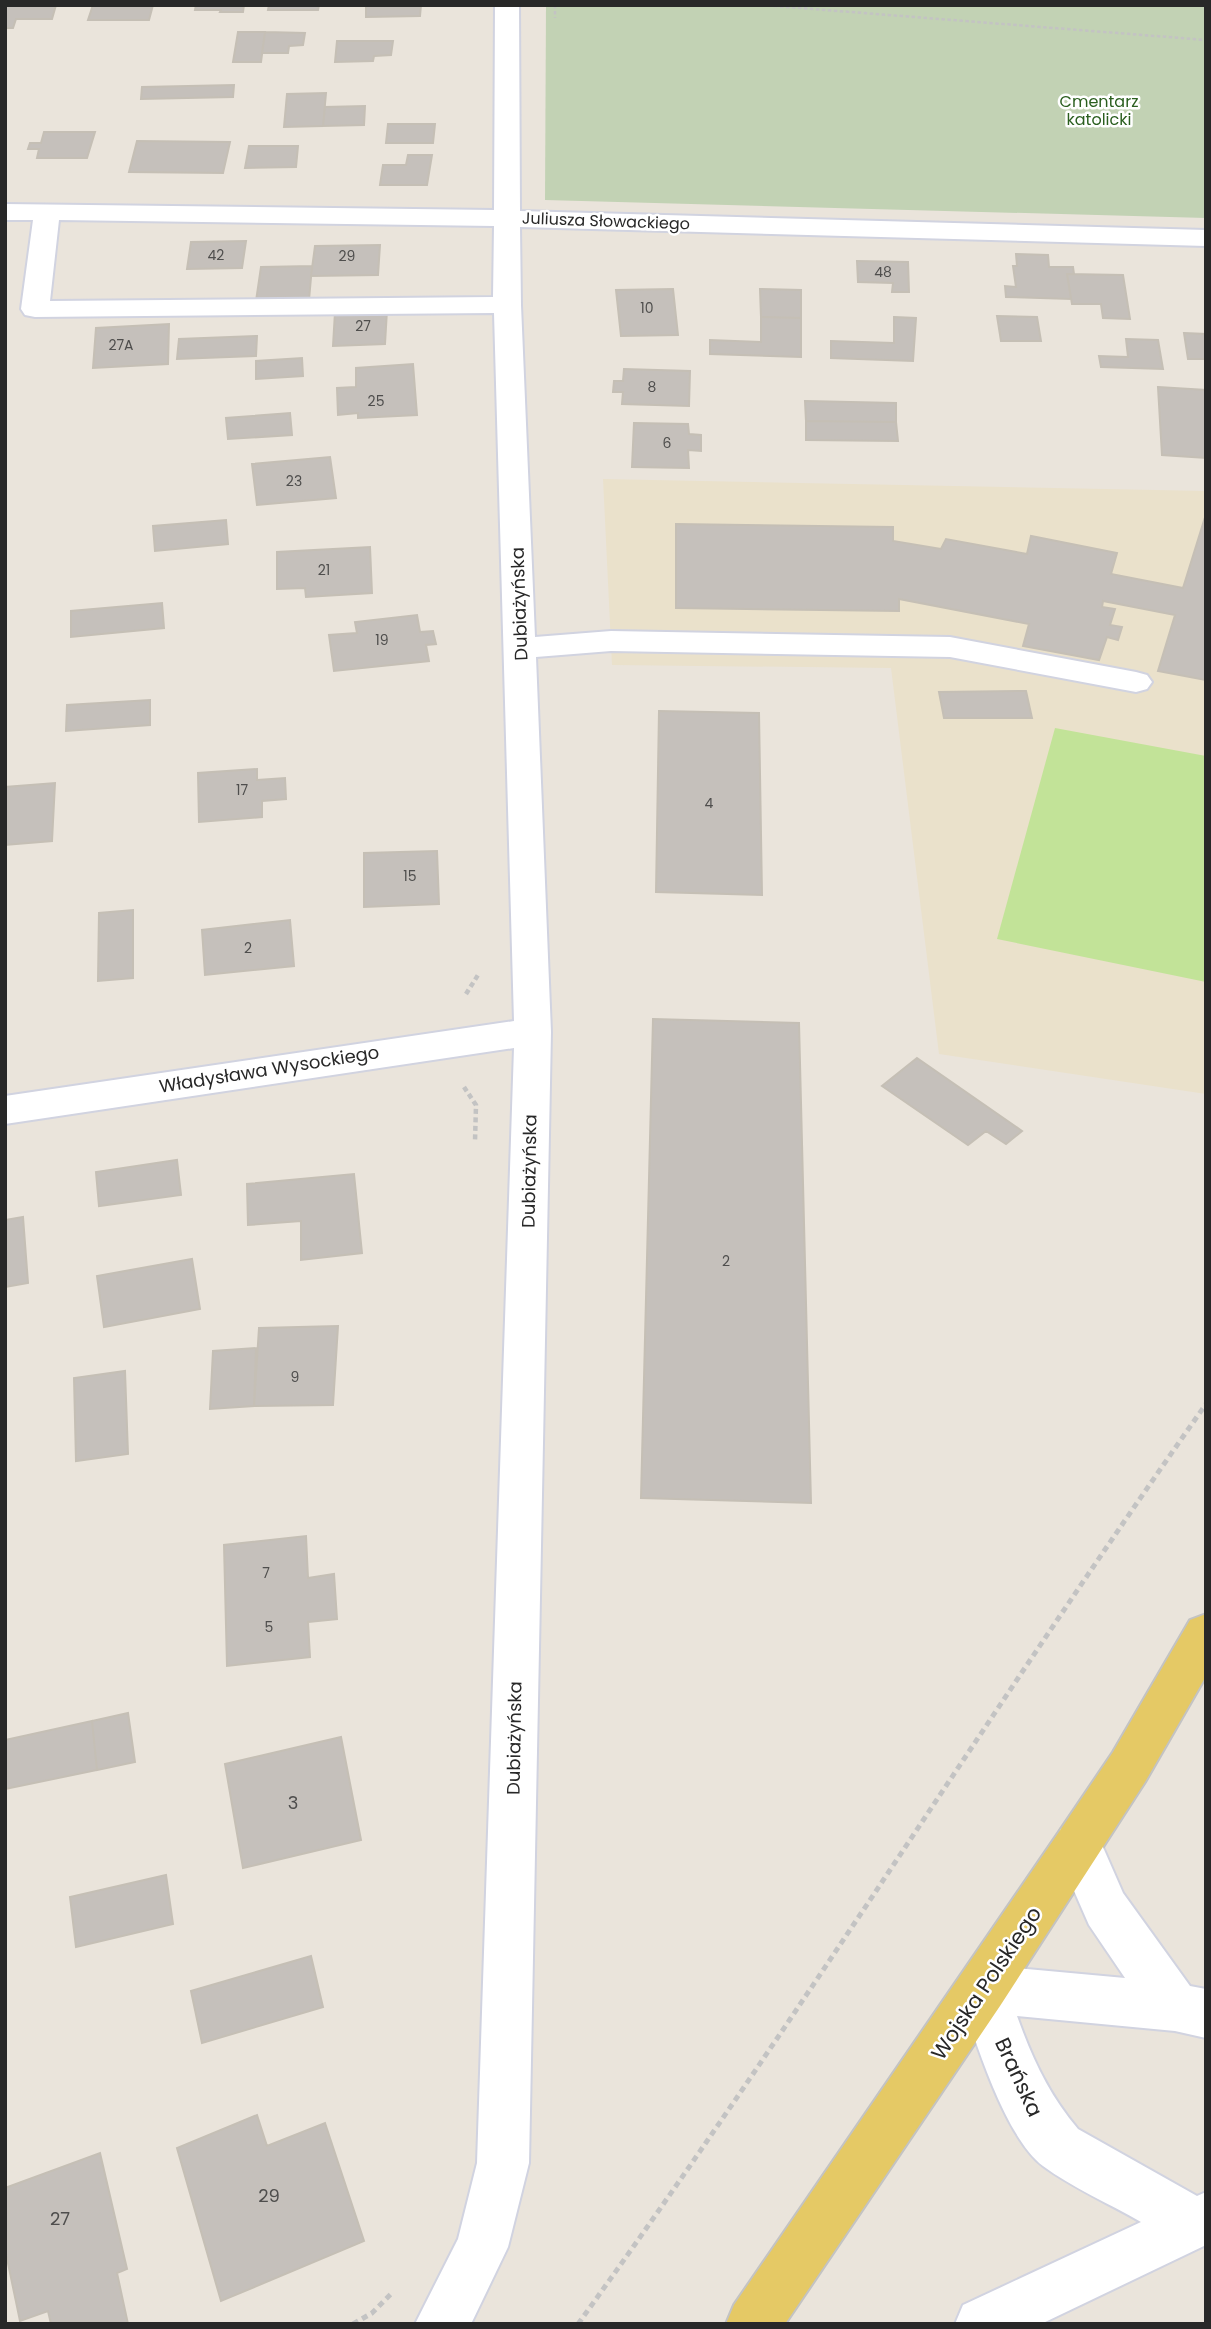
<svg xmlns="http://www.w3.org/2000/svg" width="1211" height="2329" font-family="Poppins,sans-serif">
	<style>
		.education { fill: #eae1cb }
		.cemetery { fill: #c2d2b4 }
		.pitch { fill: #c2e398 }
		.building { fill: #c5c0bb; stroke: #c5bfb5; stroke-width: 2 }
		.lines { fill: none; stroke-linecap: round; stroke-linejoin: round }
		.minor-casing { stroke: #d1d3e0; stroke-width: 4 }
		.major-casing { stroke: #c3c3c3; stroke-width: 4 }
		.path-far2 { stroke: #c3c3c3; stroke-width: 2.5; stroke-dasharray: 3.5 2.5; stroke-linecap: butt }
		.path-far1 { stroke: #c3c3c3; stroke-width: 4.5; stroke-dasharray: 5 3.5; stroke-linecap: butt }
		.path { stroke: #c3c3c3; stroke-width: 5; stroke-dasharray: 6 4.5; stroke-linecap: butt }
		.minor { fill: #fff; fill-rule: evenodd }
		.major { fill: #e5c965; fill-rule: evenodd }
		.labels { text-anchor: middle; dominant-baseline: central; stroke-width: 5; stroke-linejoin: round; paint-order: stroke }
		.number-label { font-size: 14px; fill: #4f4e4d }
		.far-park-label { font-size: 16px; fill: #2b5f1f; stroke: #fff }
		.far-street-label { font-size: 16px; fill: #282828; stroke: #fff }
		.street-label { font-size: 18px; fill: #282828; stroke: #fff }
		.near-number-label { font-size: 18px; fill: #4f4e4d }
		.near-street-label { font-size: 21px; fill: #282828; stroke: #fff }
	</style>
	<rect width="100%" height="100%" fill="#eae4db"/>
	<path class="education" d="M603 479 1206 491V1094L939 1054 891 668 612 665Z"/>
	<path class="cemetery" d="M546 5H1206V218L545 200Z"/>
	<path class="pitch" d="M1055 728 1206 756V982L997 939Z"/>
	<path class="building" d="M5 5H56L52 19H16L13 28H5Z
		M93 5H153L149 20H88Z
		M196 5H244L243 12H220L221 10H195Z
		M269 5H319L318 10H268Z
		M366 5H421L420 16 366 17Z
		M238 32H265L261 62H233Z
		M265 32 305 33 303 45 289 46 288 53H262Z
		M337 41H393L391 55 374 56 373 61 335 62Z
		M234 85 233 97 141 99 142 87Z
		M326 93 323 126 284 127 287 94Z
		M365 106 364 125 323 126 325 107Z
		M388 124H435L433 143H386Z
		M44 132H95L87 158H37L39 149H28L30 143H41Z
		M137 141 230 142 223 173 129 172Z
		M249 146H298L296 167 245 168Z
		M408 155H432L427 185H380L383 165H406Z
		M246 241 242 268 187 269 191 242Z
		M380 245 378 275 311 276 315 246Z
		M1016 254 1048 255 1049 267H1073L1074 274H1067L1071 299 1006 297 1005 286 1016 287 1013 266H1017Z
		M857 261 908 262 909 292H892L893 283 858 282Z
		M312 266 309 300 256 301 261 267Z
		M1067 274 1123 275 1130 319 1103 318 1101 304H1072Z
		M673 289 678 335 621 336 616 290Z
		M760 289 801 290V318L761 317Z
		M387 310 385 344 333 346 335 312Z
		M997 316 1037 317 1041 341H1001Z
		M761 317 801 318V357L710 354V340L761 342Z
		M894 317 916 318 913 361 831 358V341L894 343Z
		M169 324 168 364 93 368 96 328Z
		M1184 333 1206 334V359H1188Z
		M257 336 256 356 177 359 179 339Z
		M1126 339 1158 340 1163 369 1101 367 1099 356 1128 357Z
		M302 358 303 376 256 379V361Z
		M413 364 417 415 358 418V413L338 415 337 388 356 387V368Z
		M624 369 690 371 689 406 622 404 623 392H613L614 381H623Z
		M1158 387 1206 390V458L1162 455Z
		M805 401 896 403V422L806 421Z
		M290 413 292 435 228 439 226 418Z
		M806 421 896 422 898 441 806 440Z
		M634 423 688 424 689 434 701 435V451L688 450 689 468 632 467Z
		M330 457 336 498 257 505 252 464Z
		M1206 514V680L1158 671 1175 615 1103 601 1102 607 1115 609 1110 625 1122 627 1118 640 1107 637 1099 660 1023 646 1029 624 899 599V611L676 608V524L893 527V541L941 549 946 539 1027 554 1031 536 1117 553 1111 574 1183 588Z
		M226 520 228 544 155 551 153 526Z
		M370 547 372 593 306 597 305 588 277 589V552Z
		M162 603 164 628 71 637V611Z
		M417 615 420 632 433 631 436 644 426 645 429 661 334 671 329 635 357 633 355 622Z
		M1026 691 1032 718H944L939 692Z
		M150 700V725L66 731 67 705Z
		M659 711 759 713 762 895 656 892Z
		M257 769V780L285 778 286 799 262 801V817L199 822 198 773Z
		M55 783 52 841 5 845V787Z
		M437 851 439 904 364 907V853Z
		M133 910V978L98 981 99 913Z
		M290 920 294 966 205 975 202 930Z
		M653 1019 799 1023 811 1503 641 1498Z
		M917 1058 1022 1131 1006 1144 986 1131 968 1145 882 1086Z
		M177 1160 181 1195 99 1206 96 1172Z
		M354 1174 362 1253 301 1260V1221L248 1225 247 1184Z
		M23 1217 28 1283 5 1287V1220Z
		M192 1259 200 1309 104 1327 97 1276Z
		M338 1326 333 1405 254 1406 259 1328Z
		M256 1348 254 1406 210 1409 213 1351Z
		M125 1371 128 1454 76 1461 74 1378Z
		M306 1536 308 1578 334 1574 337 1619 308 1622 310 1657 227 1666 224 1545Z
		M128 1713 135 1762 97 1770 92 1721Z
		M92 1721 97 1770 5 1789V1740Z
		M341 1737 361 1840 243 1868 225 1764Z
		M166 1875 173 1924 76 1947 70 1897Z
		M311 1956 323 2007 202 2043 191 1991Z
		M257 2115 267 2146 325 2123 364 2241 221 2301 177 2148Z
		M100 2153 127 2269 117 2273 128 2324H51L48 2311 20 2321 5 2249V2188Z"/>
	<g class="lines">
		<g class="minor-casing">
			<path id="minor" d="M495 5H519L520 211 1206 230V246L520 227 521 305 535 637 611 631 950 637 1136 672 1147 675 1152 682 1147 689 1136 692 950 657 611 651 536 657 551 1032 529 2163 508 2247 471 2324H415L458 2239 477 2163 514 1048 5 1124V1096L514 1021 494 313 35 317 25 315 21 309 33 220H5V204L494 210ZM59 220 494 226 493 297 50 301Z
				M1078 1823 1095 1829 1123 1893 1190 1986 1206 1989V2038L1175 2031 1017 2016C1032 2058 1049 2095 1078 2129L1197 2196 1206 2192V2245L1041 2324H955L963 2305 1141 2222C1110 2204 1071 2187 1043 2166 1003 2135 974 2036 958 1989L966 1972 983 1965 1125 1978 1089 1925 1054 1845 1061 1829Z"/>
		</g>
		<g class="major-casing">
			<path id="major" d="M1206 1614V1676L1145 1782 1000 2006 785 2324H726L734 2305 1061 1829 1113 1752 1190 1620Z"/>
		</g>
		<path class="path-far2" d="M555 5V18
			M762 5 1206 40"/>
		<path class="path-far1" d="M466 994 478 975
			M464 1087 476 1105 475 1141"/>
		<path class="path" d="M353 2324 372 2313 393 2292
			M578 2324C796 2023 992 1707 1206 1404"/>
		<use href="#minor" class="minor"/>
		<use href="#major" class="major"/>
	</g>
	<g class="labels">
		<g class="number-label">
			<text x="216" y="255">42</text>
			<text x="347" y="256">29</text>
			<text x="883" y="272">48</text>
			<text x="647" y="308">10</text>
			<text x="363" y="326">27</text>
			<text x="121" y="345">27A</text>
			<text x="652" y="387">8</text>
			<text x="376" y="401">25</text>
			<text x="667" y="443">6</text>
			<text x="294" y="481">23</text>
			<text x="324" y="570">21</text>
			<text x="382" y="640">19</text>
			<text x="242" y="790">17</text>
			<text x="709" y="803">4</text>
			<text x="410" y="876">15</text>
			<text x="248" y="948">2</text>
			<text x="726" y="1261">2</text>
			<text x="295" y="1377">9</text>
			<text x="266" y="1573">7</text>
			<text x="269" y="1627">5</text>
		</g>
		<g class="far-park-label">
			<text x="1099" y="101">Cmentarz<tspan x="1099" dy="18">katolicki</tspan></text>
		</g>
		<g class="far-street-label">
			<text transform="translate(606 221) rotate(2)">Juliusza Słowackiego</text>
		</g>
		<g class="street-label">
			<text transform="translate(519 604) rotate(-92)">Dubiażyńska</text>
			<text transform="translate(269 1069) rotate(-9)">Władysława Wysockiego</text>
			<text transform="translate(529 1171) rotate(-89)">Dubiażyńska</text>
			<text transform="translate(514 1738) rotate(-89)">Dubiażyńska</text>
		</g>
		<g class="near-number-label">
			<text x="293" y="1802">3</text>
			<text x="269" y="2195">29</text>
			<text x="60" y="2218">27</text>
		</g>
		<g class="near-street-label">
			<text transform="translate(986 1983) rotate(-56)">Wojska Polskiego</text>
			<text transform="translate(1019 2077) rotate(65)">Brańska</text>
		</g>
	</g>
	<rect width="1211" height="2329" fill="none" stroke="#282828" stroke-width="14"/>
</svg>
